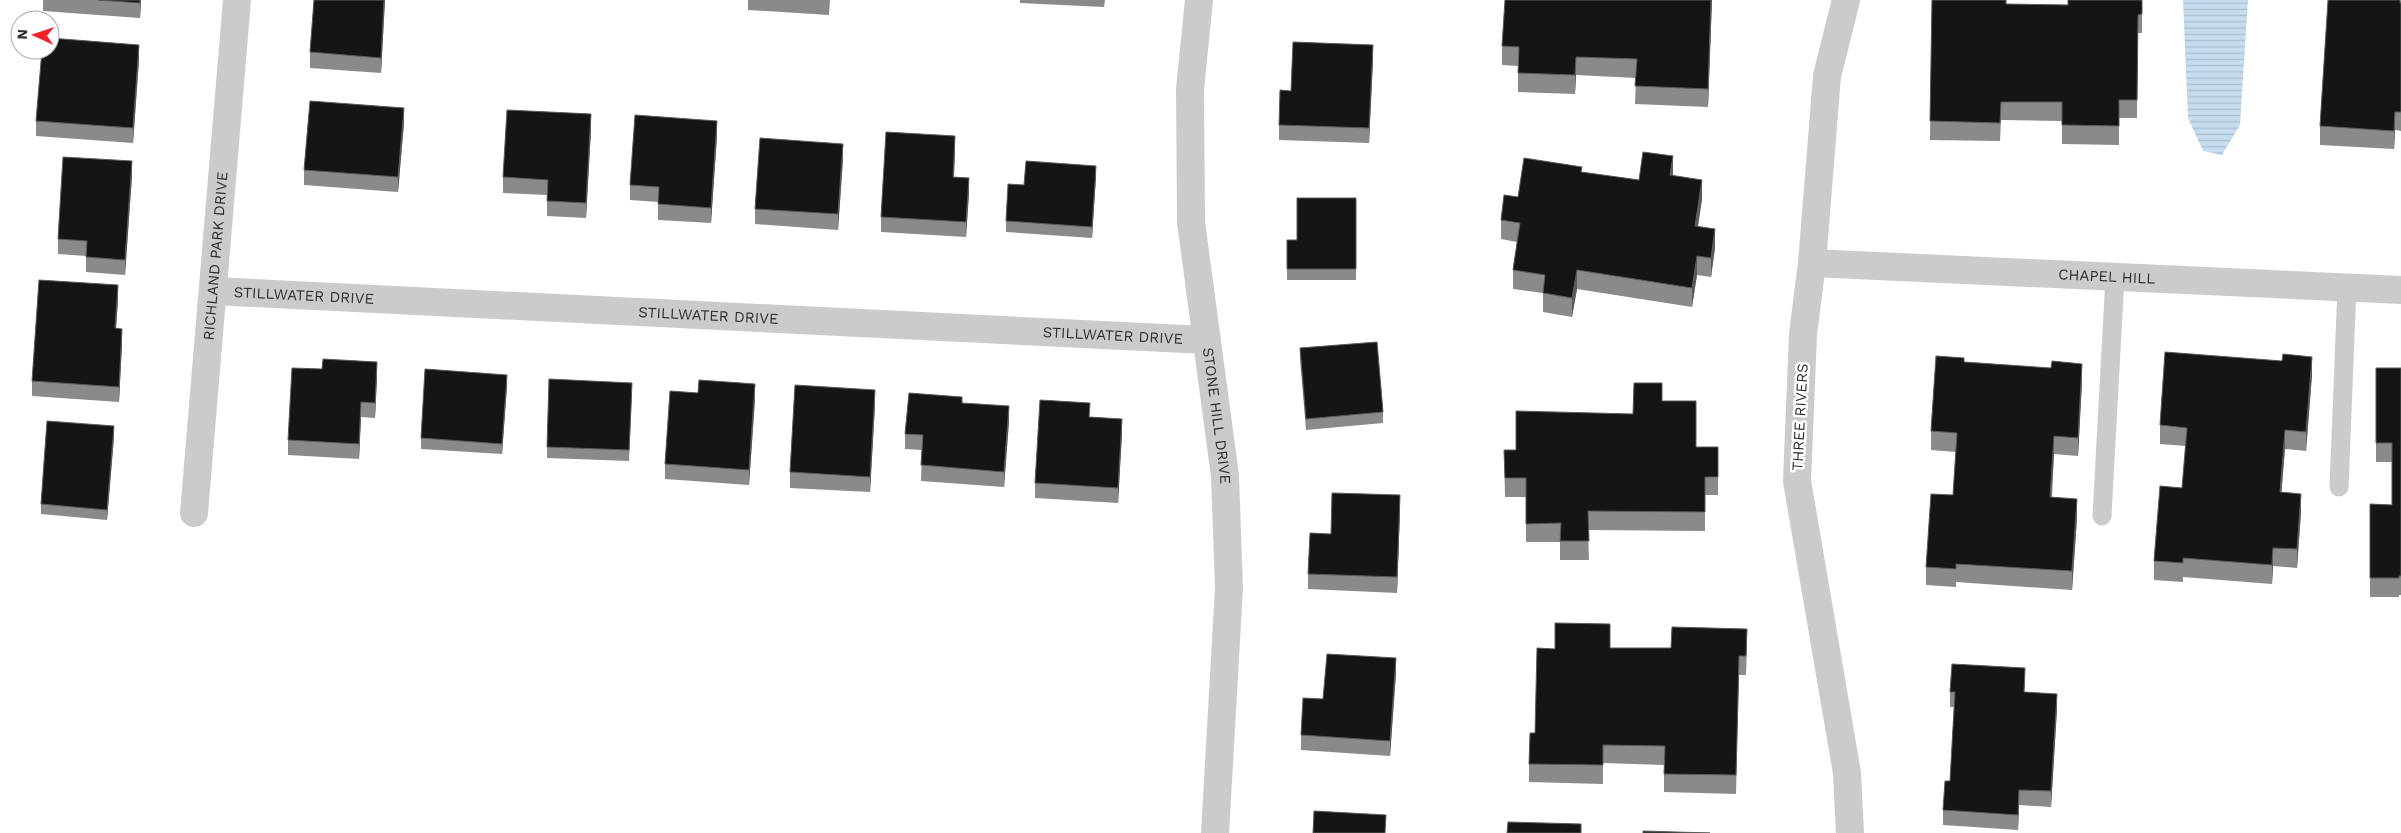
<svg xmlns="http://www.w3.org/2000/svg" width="2401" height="833" font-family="'Work Sans',sans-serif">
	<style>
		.water { fill: url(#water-rules) }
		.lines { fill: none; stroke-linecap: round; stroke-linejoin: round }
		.lane { stroke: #cbcbcb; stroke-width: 19 }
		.street { stroke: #cbcbcb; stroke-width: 28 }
		.wall { fill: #8a8a8a }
		.shaded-wall { fill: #5b5b5b }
		.building { fill: #151515; stroke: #5b5b5b }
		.labels { text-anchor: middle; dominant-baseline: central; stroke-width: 5; stroke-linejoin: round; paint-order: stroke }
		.street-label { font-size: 15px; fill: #2e2e2e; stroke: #fff }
	</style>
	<defs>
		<pattern id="water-rules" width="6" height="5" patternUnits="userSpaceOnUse" patternTransform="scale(1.25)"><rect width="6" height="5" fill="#c5ddee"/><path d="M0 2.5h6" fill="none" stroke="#aabecc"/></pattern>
	</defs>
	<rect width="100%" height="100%" fill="#fff"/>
	<path class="water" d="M2183 0H2248L2240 125 2222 155 2203 151 2188 118Z"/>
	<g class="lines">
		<path class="lane" d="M2339 487 2347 287
			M2102 516 2115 277"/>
		<g class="street">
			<path id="s1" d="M1199 0 1190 89 1191 222 1225 476 1229 588 1215 833"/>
			<path d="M1846 0 1827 76 1812 263 1803 334 1797 481 1847 773 1850 833"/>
			<path id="s2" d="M1812 263 2401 290"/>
			<path id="s3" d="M213 291 1205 340"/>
			<path id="s4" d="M194 513 237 0"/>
		</g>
	</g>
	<path class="wall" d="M43 0H141L140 18 43 11Z
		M314 0H385L381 73 310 68V52Z
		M748 0H830L829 15 748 10Z
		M1020 0H1105L1104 7 1020 3Z
		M1712 0 1708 107 1635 104 1636 78 1576 75 1575 94 1518 92V66L1502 65V46Z
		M1932 0 2006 4 2068 5 2142 0V33H2138L2137 118H2119V145L2062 144V121L2001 120 2000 141 1930 140Z
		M2401 0V131L2395 130 2394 149 2320 145V126Z
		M139 60 133 143 36 136V121Z
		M1373 60 1369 143 1279 140V125L1291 91Z
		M404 123 398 192 304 185V170Z
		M591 130 586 218 547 216V195L503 193V177Z
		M717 136 711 223 658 220V202L630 200V185Z
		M955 152 954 177 969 193 966 237 881 232V217Z
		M843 159 838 230 755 224V209Z
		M1582 172 1639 180 1673 175 1702 199 1698 226 1715 248 1711 277 1697 275 1692 307 1577 289 1572 317 1543 312V293L1513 289V270L1517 242 1501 239V220L1518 197Z
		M132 176 125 275 86 272V256L58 254V239Z
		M1096 176 1092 238 1006 232V221L1024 185Z
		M1356 198V280H1287V240H1297Z
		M118 300 116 328 122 344 119 402 32 396V381Z
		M1300 348 1383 412V423L1306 430 1300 359Z
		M1964 362 2082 382 2078 456 2054 454 2052 497 2077 518 2072 590 1956 582V587L1926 585V567L1953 495 1956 452 1931 450V431Z
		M2376 368H2401V595H2399V597H2370V504L2392 505V462H2376Z
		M322 369 377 377 375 418 361 417 359 459 288 455V440Z
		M2312 375 2306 451 2285 449 2281 492 2301 512 2297 568 2273 566 2272 584 2183 577V582L2154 580V561L2182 488 2186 446 2160 444V425Z
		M507 386 502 454 421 449V438Z
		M698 393 755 399 749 485 665 479V464Z
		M632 394 629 461 547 458V447Z
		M1662 401 1696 447H1718V495H1705V531L1588 530 1589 560H1560V542H1526V497H1505L1504 450H1516L1633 414Z
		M962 403 1009 421 1004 487 921 481 922 450 905 449V434Z
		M875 405 870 492 790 488V472Z
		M1090 417 1122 434 1118 503 1035 498V483Z
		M114 437 107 520 41 514V504Z
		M1400 510 1397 593 1308 589V574L1331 534Z
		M1747 647 1746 675H1739L1736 794 1664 792V765L1603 763V784L1529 782V764L1535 733 1610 648H1671Z
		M1396 673 1390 756 1301 750V735L1323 699Z
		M2025 683 2024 692 2057 709 2051 807 2019 805 2018 830 1943 825V810L1950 781 1954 707H1950V692Z"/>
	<path class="shaded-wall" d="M140 0H141L140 18Z
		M384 0H385L381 73V58Z
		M1711 0H1712L1708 107V89Z
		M139 45V60L133 143V128Z
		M1373 45V60L1369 143V128Z
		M1576 57V75L1575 94V75Z
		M404 108V123L398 192V177Z
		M2395 112V130L2394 149V131Z
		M591 114V130L586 218V203Z
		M717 121V136L711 223V208Z
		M955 136V152L953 192V177Z
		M843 144V159L838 230V214Z
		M1673 156V175L1670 194V175Z
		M132 161V176L125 275V260Z
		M1096 166V176L1092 238V227Z
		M969 178V193L966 237V222Z
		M1702 180V199L1695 245V226Z
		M1715 229V248L1711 277V258Z
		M1697 256V275L1692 307V288Z
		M1577 270V289L1572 317V298Z
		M118 285V300L115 343V328Z
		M122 329V344L119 402V387Z
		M2312 357V375L2306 451V432Z
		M377 362V377L375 418V403Z
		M2082 364V382L2078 456V438Z
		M507 375V386L502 454V444Z
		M755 384V399L749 485V470Z
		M875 390V405L870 492V477Z
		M361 402V417L359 459V444Z
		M1009 406V421L1004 487V472Z
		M1122 419V434L1118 503V488Z
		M114 426V437L107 520V510Z
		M2285 430V449L2280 511V492Z
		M2054 436V454L2050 516V497Z
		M2301 494V512L2297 568V549Z
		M1400 495V510L1397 593V577Z
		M2077 499V518L2072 590V571Z
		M2273 548V566L2272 584V565Z
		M1396 658V673L1390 756V741Z
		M2057 694V709L2051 807V791Z
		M2019 790V805L2018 830V815Z"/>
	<path class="building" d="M98 0H140V3Z
		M314 0H384L381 58 310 52Z
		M1505 0H1711L1708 89 1635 86 1637 59 1576 57 1575 75 1518 73 1519 47 1502 46Z
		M1932 0H2006V4L2068 5V0H2142V14L2138 15 2137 100H2119V126L2062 125V102H2001L2000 123 1930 121Z
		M2328 0H2400V3H2401V112H2395L2394 131 2320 126Z
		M50 38 139 45 133 128 36 121 42 50H50Z
		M1293 42 1373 45 1369 128 1279 125 1280 90 1291 91Z
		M310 101 404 108 398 177 304 170Z
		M507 110 591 114 586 203 547 201 548 180 503 177Z
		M635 115 717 121 711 208 658 204 659 187 630 185Z
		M886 132 955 136 953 177 969 178 966 222 881 217Z
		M760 138 843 144 838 214 755 209Z
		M1643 152 1673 156 1670 175 1702 180 1695 226 1715 229 1711 258 1697 256 1692 288 1577 270 1572 298 1543 293 1545 275 1513 270 1520 223 1501 220 1504 195 1518 197 1524 158 1582 167 1581 172 1639 180Z
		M63 157 132 161 125 260 86 257 87 241 58 239Z
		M1026 161 1096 166 1092 227 1006 221 1008 184 1024 185Z
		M1297 198H1356V269H1287V240H1297Z
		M39 280 118 285 115 328 122 329 119 387 32 381Z
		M1377 342 1383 412 1306 419 1300 348Z
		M2165 352 2282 361 2283 354 2312 357 2306 432 2285 430 2280 492 2301 494 2297 549 2273 548 2272 565 2183 558V563L2154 561 2160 486 2182 488 2187 428 2160 425Z
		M1936 356 1964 358V362L2051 368 2052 361 2082 364 2078 438 2054 436 2050 497 2077 499 2072 571 1956 564V569L1926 567 1931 494 1953 495 1957 433 1931 431Z
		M323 359 377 362 375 403 361 402 359 444 288 440 292 368 322 369Z
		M2376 368H2401V576H2399V578H2370V504L2392 505V443H2376Z
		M425 369 507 375 502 444 421 438Z
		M549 379 632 383 629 450 547 447Z
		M699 380 755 384 749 470 665 464 670 391 698 393Z
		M1634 383H1662V401H1696V447H1718V477H1705V512L1588 511 1589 541H1560L1561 523 1526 524V478H1505L1504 450H1516V411L1633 414Z
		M795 385 875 390 870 477 790 472Z
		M909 393 962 397V403L1009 406 1004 472 921 465 923 435 905 434Z
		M1040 400 1090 403 1089 417 1122 419 1118 488 1035 483Z
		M47 421 114 426 107 510 41 504Z
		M1332 493 1400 495 1397 577 1308 574 1310 533 1331 534Z
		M1555 623 1610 624V648H1671L1672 627 1747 629 1746 656H1739L1736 775 1664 774 1665 746 1603 745V765L1529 764 1530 733H1535L1537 648 1555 649Z
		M1327 654 1396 658 1390 741 1301 735 1303 698 1323 699Z
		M1952 664 2025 668 2024 692 2057 694 2051 791 2019 790 2018 815 1943 810 1945 781H1950L1955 692H1950Z
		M1314 811 1386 815 1385 833H1313Z
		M1508 822 1581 824V833H1507Z
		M1643 831 1710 833H1643Z"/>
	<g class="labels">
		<g class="street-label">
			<text stroke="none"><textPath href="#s4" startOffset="258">RICHLAND PARK DRIVE</textPath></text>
			<text stroke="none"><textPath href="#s2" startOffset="295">CHAPEL HILL</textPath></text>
			<text stroke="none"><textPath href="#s3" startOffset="91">STILLWATER DRIVE</textPath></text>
			<text stroke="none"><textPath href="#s3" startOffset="496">STILLWATER DRIVE</textPath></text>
			<text stroke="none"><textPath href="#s3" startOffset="901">STILLWATER DRIVE</textPath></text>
			<text stroke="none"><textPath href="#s1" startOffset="418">STONE HILL DRIVE</textPath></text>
			<text transform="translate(1800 417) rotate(-87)">THREE RIVERS</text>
		</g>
	</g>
	<g transform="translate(35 35) rotate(273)"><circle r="24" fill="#ffffff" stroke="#ababab"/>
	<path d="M0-4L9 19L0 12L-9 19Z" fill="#f4222b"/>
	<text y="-8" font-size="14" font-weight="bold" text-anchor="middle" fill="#2e2e2e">N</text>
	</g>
</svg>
